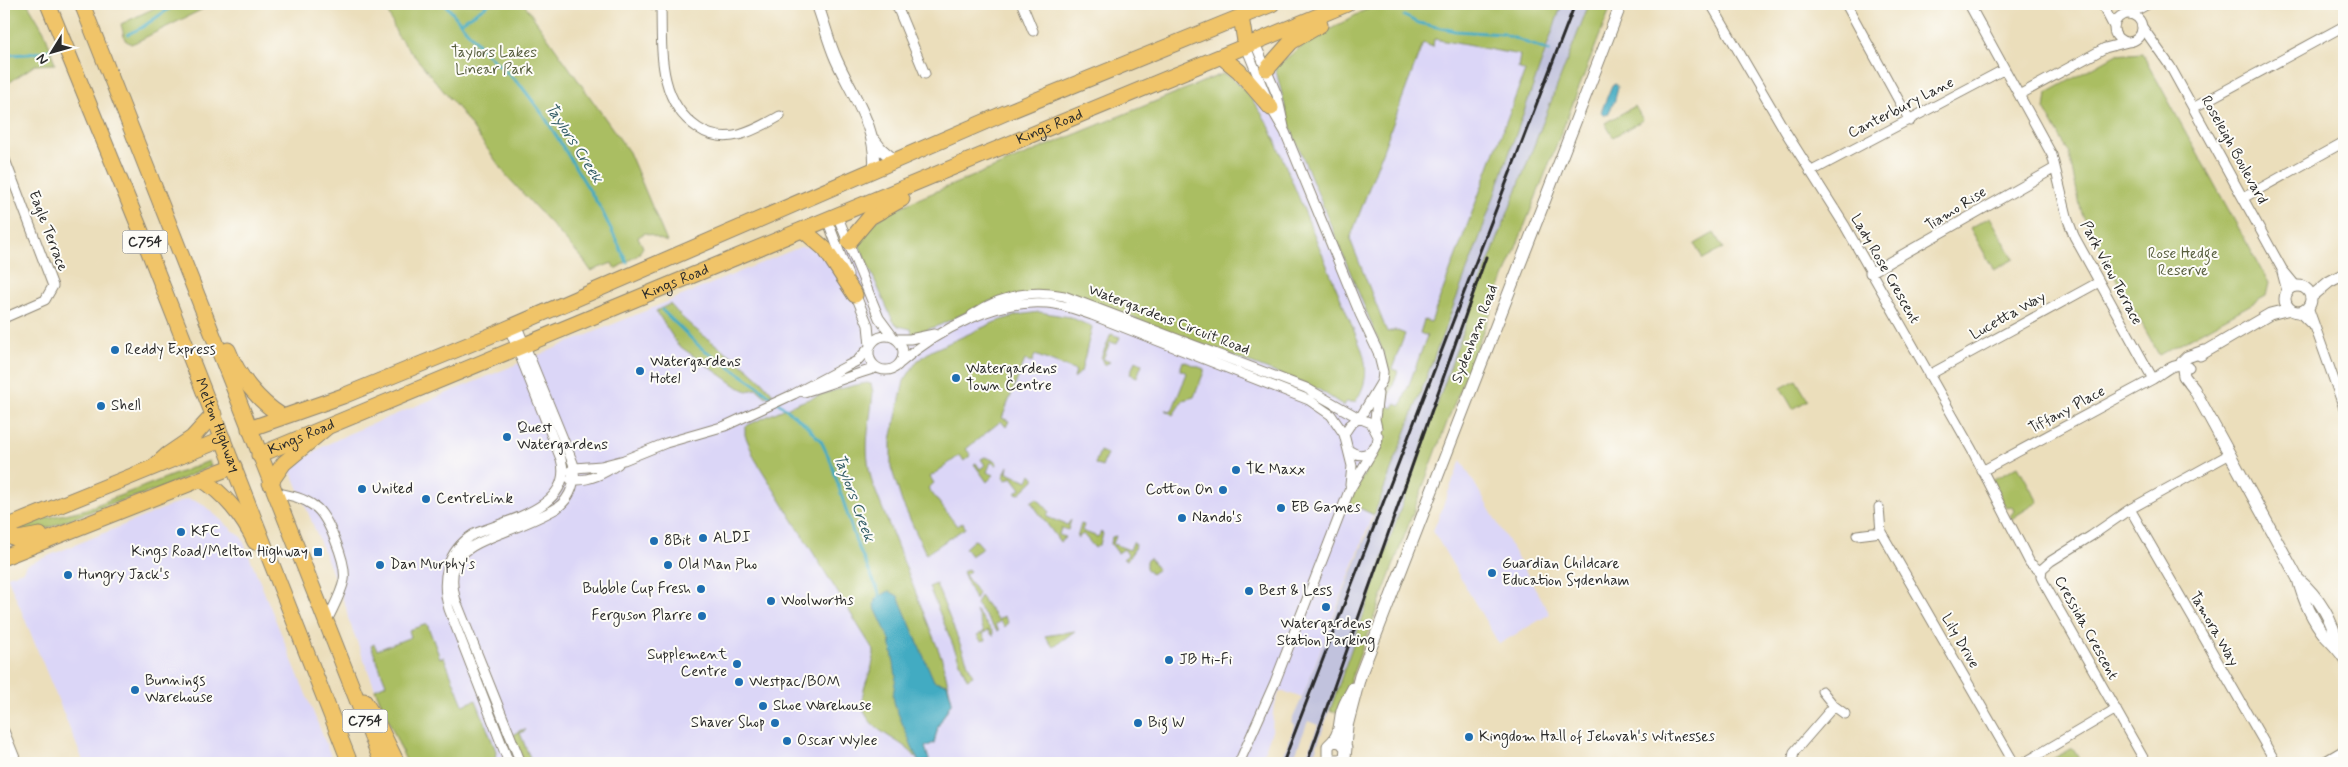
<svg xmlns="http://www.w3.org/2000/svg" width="2348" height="767" font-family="Mynerve,sans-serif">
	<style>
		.built { fill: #dbd6f7 }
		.industrial { fill: #c1c2dd }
		.green { fill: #aabe62; stroke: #6a7446; fill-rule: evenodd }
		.water { fill: #42abc2; stroke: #366b76 }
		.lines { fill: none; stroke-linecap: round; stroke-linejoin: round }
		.stream { stroke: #42abc2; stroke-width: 3 }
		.minor-casing { stroke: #8b8473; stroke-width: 11 }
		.tertiary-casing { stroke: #8b8473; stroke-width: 13 }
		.primary-casing { stroke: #8b8473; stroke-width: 17 }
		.trunk-casing { stroke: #8b8473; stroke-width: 17 }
		.minor { stroke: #fff; stroke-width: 9 }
		.tertiary { stroke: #fff; stroke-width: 11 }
		.primary { stroke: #f0c469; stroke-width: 15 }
		.trunk { stroke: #f0c469; stroke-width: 15 }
		.rail { stroke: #2b2b2b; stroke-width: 3 }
		.poi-dot { fill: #1f6fb2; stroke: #fdfcf7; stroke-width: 2 }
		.labels { text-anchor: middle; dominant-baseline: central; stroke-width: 4; stroke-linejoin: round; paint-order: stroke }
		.shield { fill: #fdfcf7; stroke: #6a6a68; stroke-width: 1 }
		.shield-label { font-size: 14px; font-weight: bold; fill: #2b2b2b }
		.park-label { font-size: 15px; fill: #575e3e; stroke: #fdfcf7 }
		.street-label { font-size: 15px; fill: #2b2b2b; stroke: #fdfcf7 }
		.poi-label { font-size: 15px; fill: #2b2b2b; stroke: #fdfcf7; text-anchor: start }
		.water-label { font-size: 16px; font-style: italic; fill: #345e67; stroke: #fdfcf7 }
	</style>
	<rect width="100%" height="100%" fill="#fdfcf7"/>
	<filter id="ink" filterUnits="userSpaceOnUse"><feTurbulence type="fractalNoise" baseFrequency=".02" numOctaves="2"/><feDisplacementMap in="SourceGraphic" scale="10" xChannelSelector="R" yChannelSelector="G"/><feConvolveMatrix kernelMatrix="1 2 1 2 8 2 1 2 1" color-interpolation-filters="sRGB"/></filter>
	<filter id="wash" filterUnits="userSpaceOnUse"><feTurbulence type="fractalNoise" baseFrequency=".0096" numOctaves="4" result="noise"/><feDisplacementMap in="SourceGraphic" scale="20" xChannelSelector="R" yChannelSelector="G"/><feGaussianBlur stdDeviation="1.12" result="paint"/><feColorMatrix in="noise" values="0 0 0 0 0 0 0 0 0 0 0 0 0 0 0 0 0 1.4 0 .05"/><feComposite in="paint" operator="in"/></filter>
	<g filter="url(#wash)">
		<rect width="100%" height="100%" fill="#ebdebb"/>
		<path class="built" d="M1376 4H1562L1479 239 1302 698 1286 692H1279L1273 711 1272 731 1260 763H407L375 689 348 618 346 607 291 470 320 448 348 434 800 247H809L820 254 860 238 910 204 930 194 1218 75 1227 74 1235 80 1279 59 1283 61 1309 41Z
			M1461 460 1550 614 1499 644 1433 531Z
			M187 499 200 502 242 538 334 763H84L7 576 23 571 26 565Z"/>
		<path class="industrial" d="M1562 4H1589L1472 305 1311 763H1304L1318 725 1308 721 1292 763H1280L1295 725 1291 722 1302 698 1369 529 1479 239Z"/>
		<path class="green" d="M4 4H28L45 33 55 64 35 65 4 86Z
			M163 4H213L136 42 131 44 125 40 121 24Z
			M385 4H524L629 152 667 242 645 233 638 237 643 247 638 255 615 269 612 263 591 271 582 258 506 175 461 112 397 35Z
			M1376 4H1562L1479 239 1374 515 1349 503 1368 466 1380 451 1383 440 1380 412 1388 389 1389 370 1381 347 1290 126 1275 67 1309 41ZM1434 39 1520 55 1518 68 1525 71 1431 322 1424 320 1420 333 1427 336 1401 406 1395 404 1393 408 1386 405 1398 371 1392 369 1405 334 1395 330 1387 332 1350 239 1423 43 1433 47Z
			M1589 4H1612L1446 425 1338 713 1330 710 1472 305Z
			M2142 53 2269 283 2266 296 2159 355 2082 214 2068 151 2045 110 2047 93 2115 55Z
			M1222 74C1238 76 1263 114 1270 128L1362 350C1368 369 1367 385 1355 402H1346L1344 406 1318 389 1068 293 990 301 940 325 912 335 911 329 898 326 893 321 859 245C860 222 911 202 930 194Z
			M1635 106 1643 120 1613 137 1605 123Z
			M1990 217 2014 259 1994 270 1970 228Z
			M1714 233 1723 248 1703 259 1695 244Z
			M670 304C698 340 745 357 773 394L766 397 757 389 747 391 738 387 678 345 656 311Z
			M1039 312 1070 317 1092 327 1081 372 1074 378 1076 371 1035 355 1032 362 1025 360 1002 418 1009 421 1006 427 1001 421 966 449 971 455 964 461 960 455 930 477 934 483 928 488 957 526 963 522 965 528 926 554 902 502 891 467V440L904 381 917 361 931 351 995 322 1018 315Z
			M1111 334 1120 337 1117 344 1110 342 1103 359 1110 362 1104 365 1101 358Z
			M1135 361 1142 364 1137 377 1130 374Z
			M1183 361 1204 369V372L1194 397 1183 400 1173 415 1165 410 1172 411 1187 373 1180 370Z
			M1796 380 1808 400 1793 409 1781 388Z
			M867 383 871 384 873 392C870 429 862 443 872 482L942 659 952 701 938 726 934 743 925 747 929 760 919 763C908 739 869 735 863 707 859 688 875 670 874 651L755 459 745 435V428L748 425C787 407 825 390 867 383Z
			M1100 451 1107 454 1102 467 1095 464Z
			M985 457 996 461 997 465 991 462 987 472 994 475 987 482 974 464 976 463 980 469 985 465 981 459Z
			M209 461 211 466 157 490 110 504 35 533 14 531 42 519 83 510Z
			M1008 466 1007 473 1028 481 1031 474 1034 477V480L1019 494 1015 493 1021 489 1012 477 1006 480 1003 477Z
			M2018 466 2038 502 2017 515 2013 520 2010 516 2014 511 2012 507 2006 508 1992 480Z
			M1037 498 1049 511 1047 517 1067 525 1071 520 1068 530 1061 528 1059 535 1066 537 1060 542 1031 502Z
			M1081 524 1084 525 1082 531 1098 537 1101 532 1103 534 1100 544 1095 548 1083 534 1077 538Z
			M1116 536 1113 544 1130 550 1133 542 1135 544 1134 550 1127 560 1123 559 1128 555 1124 549 1118 553 1111 544 1112 537Z
			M974 540 977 541 983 548 971 556 965 548Z
			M1150 558 1158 569 1151 574 1146 568V561Z
			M967 569 970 571 965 575 978 593 975 600 963 572Z
			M936 584 973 676 967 679 929 587Z
			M980 596 998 620 1004 616 1008 622 1005 627 1000 621 995 625 999 631 996 630 976 604Z
			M976 611 993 632V636L988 630 983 634 986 640 981 641 977 635 984 632Z
			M427 624 440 658 444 657 463 705 476 700 496 751 495 763H407L375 689 386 684 371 646 374 644 377 650 411 637 409 630Z
			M1075 631 1053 647 1045 636Z
			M521 730H526L520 733 532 763H523L512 736Z
			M2073 748 2082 763H2045Z"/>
		<path class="water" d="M1616 84 1618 87 1615 100 1608 114 1604 115 1601 112 1612 85Z
			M889 591 898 596 934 681 947 684 952 701 938 726 934 743 925 747 929 760 919 763 895 706 893 696 896 676 890 640 874 606 875 599Z"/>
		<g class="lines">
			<path class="stream" d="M445 4 483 50 522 87 544 116 601 209 627 262
				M1404 16 1419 23 1455 31 1503 34 1549 51
				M460 23 489 4
				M128 34 141 28 176 4
				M4 55 29 54 51 50
				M662 310 700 347 755 384 805 424 821 441 831 462 856 542 881 597"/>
		</g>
	</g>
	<g filter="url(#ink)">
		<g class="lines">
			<g class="minor-casing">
				<path id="minor" d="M653 4H674
					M896 4 925 74
					M1022 4 1033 31
					M1711 4 1785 131 1845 226 1972 450 2030 563 2041 572
					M1846 4 1910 121
					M1969 4 2052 155 2068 220 2074 236 2153 379
					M2102 4 2114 27
					M661 5C662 49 657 101 698 128 726 147 754 131 780 116
					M818 6 830 4
					M2114 28a14 14 0 1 1 28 0a14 14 0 1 1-28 0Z
					M2130 14 2148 4
					M2143 28 2170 66 2282 269 2296 286
					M1255 43 1277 95 1284 127
					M1246 47 1271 108 1285 132 1360 314 1378 352 1383 372 1382 381 1360 418
					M2019 95 2105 48 2128 42
					M2193 108 2344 26
					M4 157 53 286 45 300 4 318
					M1810 172C1875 137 1940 104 2005 69
					M2243 198 2344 142
					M837 215 879 318 893 337
					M827 219 848 275
					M2282 272 2287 291
					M1870 273 2055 168
					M854 291 868 325 870 346
					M2308 307 2344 408
					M2299 312 2312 325
					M972 315C1000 296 1031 289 1064 296L1306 388 1359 418
					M516 324 573 463C577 480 571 498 557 508 540 518 522 525 504 532 469 546 443 555 456 601L521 763
					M509 328 561 459C575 507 507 520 474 534 447 551 440 579 449 609L509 763
					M869 353a17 17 0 1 1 34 0a17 17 0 1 1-34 0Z
					M896 339H910L934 334
					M900 363C938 330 995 299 1047 303 1063 304 1077 310 1092 315L1309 400 1331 415 1344 434
					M1929 375 2099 282
					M804 392C829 385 852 375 876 368
					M1377 428 1375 419 1378 394
					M1350 451C1363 460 1378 451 1378 436L1371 423 1359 418 1350 425 1344 434 1352 466 1350 485
					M570 471 575 468 601 466 624 460 666 443 725 426 794 394 847 366 857 361 869 348
					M1982 471 2153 379C2166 371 2173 361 2189 367
					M570 479C587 483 605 473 618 464
					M274 492C288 495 302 497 314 506 328 515 347 564 344 580 341 595 332 609 326 623
					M1879 507 1881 532 2014 763
					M2130 509 2276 763
					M1857 535 1881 532
					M1822 691 1834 706 1845 714
					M4 731 17 763
					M1239 763 1275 682 1349 491 1374 449
					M1792 763 1794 752 1834 706
					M2024 763 2116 709
					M2146 763 2045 585 2041 577 2042 569 2051 561 2091 536 2130 509 2230 454
					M2322 763 2344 750"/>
			</g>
			<g class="tertiary-casing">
				<path id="tertiary" d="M817 4C824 22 828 41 836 59 852 95 879 130 874 171
					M874 140 881 149 895 161
					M2285 299a13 13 0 1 1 26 0a13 13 0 1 1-26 0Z
					M2311 297 2329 282 2344 274
					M2204 351 2187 357 2182 362 2184 376 2194 389 2298 579C2303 599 2313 621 2326 637 2333 644 2339 650 2344 658
					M2200 355 2270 314 2290 309
					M2298 579C2319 597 2334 622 2339 649
					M1333 741C1341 731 1339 722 1342 711 1344 703 1349 696 1353 688
					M1345 746 1347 726 1360 676 1621 4
					M1338 763 1345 757 1346 748 1341 742 1333 741 1328 746V755L1332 760H1340"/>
			</g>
			<g class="primary-casing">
				<g id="primary">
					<path d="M1241 17 1246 47"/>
					<path d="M1222 57 1239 71 1271 108"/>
					<path d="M1267 69 1291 42 1320 25"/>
					<path d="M803 230 825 249 855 295"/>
					<path d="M849 242 870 217 902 199"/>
					<path d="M249 429 343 396 497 333 1005 113 1272 4"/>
					<path id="s1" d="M259 455 1347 4"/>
					<path d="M4 528 223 439"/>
					<path d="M4 534 18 539 40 535"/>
					<path d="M4 557 234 466"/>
				</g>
			</g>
			<g class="trunk-casing">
				<g id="trunk">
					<path id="s2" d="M48 4 140 229 350 763"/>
					<path d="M82 4 382 763"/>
					<path d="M228 350C238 376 258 401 282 416"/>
					<path d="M156 465 167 455 192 438 214 414"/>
					<path d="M201 479C224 493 244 518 255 542"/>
					<path d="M270 483 284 463 326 428"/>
					<path d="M364 701 376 720 397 763"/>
				</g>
			</g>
			<use href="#minor" class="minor"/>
			<use href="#tertiary" class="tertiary"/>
			<use href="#primary" class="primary"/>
			<use href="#trunk" class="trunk"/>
			<path class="rail" d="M1283 763 1575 4
				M1307 763 1486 257"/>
		</g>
	</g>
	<g class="poi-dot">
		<circle cx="115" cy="350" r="5"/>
		<circle cx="640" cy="371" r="5"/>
		<circle cx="956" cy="378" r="5"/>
		<circle cx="101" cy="406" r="5"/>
		<circle cx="507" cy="437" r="5"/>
		<circle cx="1236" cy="470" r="5"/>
		<circle cx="362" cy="489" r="5"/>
		<circle cx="1223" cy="490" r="5"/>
		<circle cx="426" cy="499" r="5"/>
		<circle cx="1281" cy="508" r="5"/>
		<circle cx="1182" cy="518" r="5"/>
		<circle cx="181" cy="532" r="5"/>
		<circle cx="703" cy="538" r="5"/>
		<circle cx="654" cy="541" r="5"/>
		<rect x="313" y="547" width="10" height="10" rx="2.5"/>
		<circle cx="380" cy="565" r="5"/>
		<circle cx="668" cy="565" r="5"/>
		<circle cx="1492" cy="573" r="5"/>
		<circle cx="68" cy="575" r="5"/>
		<circle cx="701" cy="589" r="5"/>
		<circle cx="1249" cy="591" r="5"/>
		<circle cx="771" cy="601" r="5"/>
		<circle cx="1326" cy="607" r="5"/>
		<circle cx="702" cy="616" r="5"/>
		<circle cx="1169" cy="660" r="5"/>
		<circle cx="737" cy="664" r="5"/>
		<circle cx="739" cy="682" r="5"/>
		<circle cx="135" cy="690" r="5"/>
		<circle cx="763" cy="706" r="5"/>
		<circle cx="775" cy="723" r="5"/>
		<circle cx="1138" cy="723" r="5"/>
		<circle cx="1469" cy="737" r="5"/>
		<circle cx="787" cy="741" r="5"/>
	</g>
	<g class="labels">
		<g class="shield">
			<rect x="122.5" y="230.5" width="45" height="23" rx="4"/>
			<rect x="342.5" y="709.5" width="45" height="23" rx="4"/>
		</g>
		<g class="shield-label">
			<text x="145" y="242">C754</text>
			<text x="365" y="721">C754</text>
		</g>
		<g class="park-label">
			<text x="494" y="53">Taylors Lakes<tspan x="494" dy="17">Linear Park</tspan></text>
			<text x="2183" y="254">Rose Hedge<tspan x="2183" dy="17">Reserve</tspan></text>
		</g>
		<g class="street-label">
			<text transform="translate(1901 108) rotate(-27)">Canterbury Lane</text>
			<text stroke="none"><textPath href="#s1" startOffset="856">Kings Road</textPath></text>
			<text transform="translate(2234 150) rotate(61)">Roseleigh Boulevard</text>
			<text transform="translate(1956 209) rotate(-32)">Tiamo Rise</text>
			<text transform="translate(48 231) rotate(69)">Eagle Terrace</text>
			<text transform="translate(1885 269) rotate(60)">Lady Rose Crescent</text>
			<text transform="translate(2111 273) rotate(62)">Park View Terrace</text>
			<text stroke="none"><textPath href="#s1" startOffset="451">Kings Road</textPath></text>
			<text transform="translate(2008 316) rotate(-29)">Lucetta Way</text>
			<text transform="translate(1169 320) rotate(21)">Watergardens Circuit Road</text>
			<text transform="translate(1475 334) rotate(-69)">Sydenham Road</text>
			<text transform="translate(2067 410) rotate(-28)">Tiffany Place</text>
			<text stroke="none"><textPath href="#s2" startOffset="454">Melton Highway</textPath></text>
			<text stroke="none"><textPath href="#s1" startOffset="46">Kings Road</textPath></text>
			<text transform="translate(2086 628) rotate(61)">Cressida Crescent</text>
			<text transform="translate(2214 629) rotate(60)">Tamora Way</text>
			<text transform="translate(1960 641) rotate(60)">Lily Drive</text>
		</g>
		<g class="poi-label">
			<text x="125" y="350">Reddy Express</text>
			<text x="650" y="362">Watergardens<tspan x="650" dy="17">Hotel</tspan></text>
			<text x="966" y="369">Watergardens<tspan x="966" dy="17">Town Centre</tspan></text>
			<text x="111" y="406">Shell</text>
			<text x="517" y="428">Quest<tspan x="517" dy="17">Watergardens</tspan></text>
			<text x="1246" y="470">TK Maxx</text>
			<text x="372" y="489">United</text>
			<text x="1213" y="490" text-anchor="end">Cotton On</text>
			<text x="436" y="499">CentreLink</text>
			<text x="1291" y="508">EB Games</text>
			<text x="1192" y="518">Nando's</text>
			<text x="191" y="532">KFC</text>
			<text x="713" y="538">ALDI</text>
			<text x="664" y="541">8Bit</text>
			<text x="308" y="552" text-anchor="end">Kings Road/Melton Highway</text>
			<text x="1502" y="564">Guardian Childcare<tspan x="1502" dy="17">Education Sydenham</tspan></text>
			<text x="390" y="565">Dan Murphy's</text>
			<text x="678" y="565">Old Man Pho</text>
			<text x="78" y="575">Hungry Jack's</text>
			<text x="691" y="589" text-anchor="end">Bubble Cup Fresh</text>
			<text x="1259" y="591">Best &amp; Less</text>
			<text x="781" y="601">Woolworths</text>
			<text x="692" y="616" text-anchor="end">Ferguson Plarre</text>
			<text x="1326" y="624" text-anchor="middle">Watergardens<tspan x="1326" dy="17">Station Parking</tspan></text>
			<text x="727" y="655" text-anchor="end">Supplement<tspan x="727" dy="17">Centre</tspan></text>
			<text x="1179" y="660">JB Hi-Fi</text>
			<text x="145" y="681">Bunnings<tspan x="145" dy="17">Warehouse</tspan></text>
			<text x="749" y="682">Westpac/BOM</text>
			<text x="773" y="706">Shoe Warehouse</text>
			<text x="765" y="723" text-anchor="end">Shaver Shop</text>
			<text x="1148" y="723">Big W</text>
			<text x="1479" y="737">Kingdom Hall of Jehovah's Witnesses</text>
			<text x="797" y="741">Oscar Wylee</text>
		</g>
		<g class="water-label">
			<text transform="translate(574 143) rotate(57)">Taylors Creek</text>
			<text transform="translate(854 498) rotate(70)">Taylors Creek</text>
		</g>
	</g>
	<rect width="2348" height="767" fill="none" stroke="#fdfcf7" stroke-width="20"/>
	<g transform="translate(52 52) rotate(233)" stroke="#fdfcf7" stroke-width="4" paint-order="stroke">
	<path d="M0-4L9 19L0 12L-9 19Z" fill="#2b2b2b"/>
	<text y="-8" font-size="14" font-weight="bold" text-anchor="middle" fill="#2b2b2b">N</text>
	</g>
</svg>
